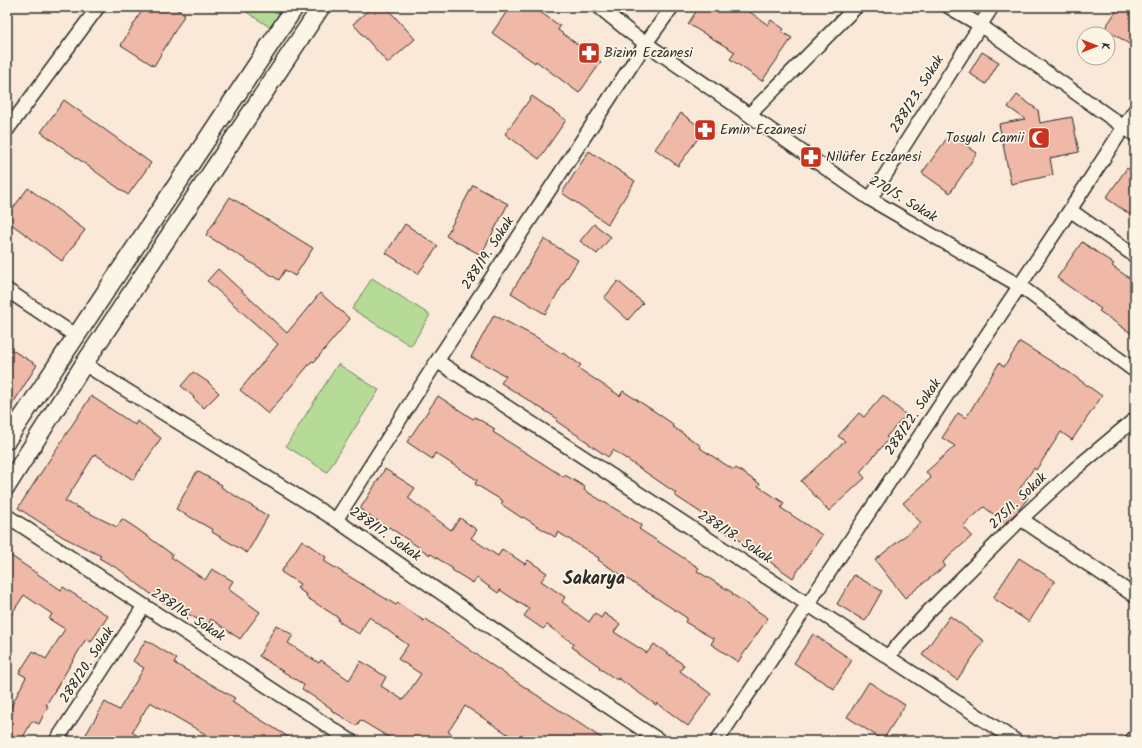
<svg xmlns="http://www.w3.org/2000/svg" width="1142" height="748" font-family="Kalam,sans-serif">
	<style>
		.green { fill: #b5db97; stroke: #708361 }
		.building { fill: #f0b8a6; stroke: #2b2b2b }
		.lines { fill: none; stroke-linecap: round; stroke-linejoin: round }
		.minor-casing { stroke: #2b2b2b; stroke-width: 16 }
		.tertiary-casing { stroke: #2b2b2b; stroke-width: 20 }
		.minor { stroke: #fcf5e5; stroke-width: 13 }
		.tertiary { stroke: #fcf5e5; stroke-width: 17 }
		.labels { text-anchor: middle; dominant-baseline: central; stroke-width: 3.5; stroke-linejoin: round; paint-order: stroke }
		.poi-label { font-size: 14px; fill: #2b2b2b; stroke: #fcf5e5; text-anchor: start }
		.street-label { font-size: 14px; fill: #2b2b2b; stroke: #fcf5e5 }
		.district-label { font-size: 18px; font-weight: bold; fill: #2b2b2b; stroke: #fcf5e5 }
	</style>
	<rect width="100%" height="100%" fill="#fae9d8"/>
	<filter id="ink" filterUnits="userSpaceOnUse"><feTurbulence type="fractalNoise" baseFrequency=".025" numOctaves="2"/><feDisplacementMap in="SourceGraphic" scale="8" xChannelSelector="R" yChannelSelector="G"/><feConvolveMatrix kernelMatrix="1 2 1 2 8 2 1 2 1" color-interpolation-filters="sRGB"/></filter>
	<g filter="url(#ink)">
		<path class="green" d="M239 7H283L271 28Z
			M372 278 430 315 411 346 352 309Z
			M338 364 379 390 327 472 286 446Z"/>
		<path class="building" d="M144 7H173L185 14 154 66 121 45Z
			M372 7H386L415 39 388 63 353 24Z
			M510 7H533L560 26 558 30 601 62 579 93 536 61 535 63 492 33Z
			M699 7H743L768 25 771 20 784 29 782 32 792 38 762 81 730 59 735 52 688 24Z
			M1119 7H1135V48L1105 28Z
			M982 52 999 62 986 84 969 73Z
			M1017 95 1038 110 1040 123 1072 117 1079 152 1050 158 1053 175 1011 184 999 124 1025 119 1008 107Z
			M532 96 566 120 539 159 505 134Z
			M64 100 151 163 128 195 41 132Z
			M681 113 704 130 678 166 655 149Z
			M950 134 977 153 950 193 922 173Z
			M589 151 635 181 608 224 562 193Z
			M1127 168 1135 174V218L1106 198Z
			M473 185 508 204 481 255 446 236Z
			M28 188 85 230 62 261 7 221V216Z
			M230 197 313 248 295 276 285 270 279 280 206 235Z
			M405 224 438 246 418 274 386 253Z
			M594 224 611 237 597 254 580 241Z
			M544 239 578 260 545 314 511 293Z
			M1082 242 1114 264 1112 266 1135 282V336L1099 311 1101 309 1057 278Z
			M218 269 287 333 320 293 350 319 314 362 312 361 268 414 240 390 278 344 207 281Z
			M618 281 643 303 628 320 604 298Z
			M494 315 536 337 562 354 563 353 581 365 578 368 620 396 623 391 654 411 673 424 672 426 701 446 700 448 734 470 736 468 760 484 758 486 784 503 781 508 822 535 793 578 760 555 761 554 704 519 706 516 674 495 676 493 613 450 608 457 589 444V443L556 421 558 419 501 383 506 376 471 357Z
			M1020 342 1070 373 1102 396 1072 440 1061 432 1036 470 1034 468 1018 491 1028 498 1018 511 1005 523 984 507 963 526 972 536 943 562 945 566 905 598 875 560 921 523 903 503 931 478 926 472 955 446 942 438 958 413 966 418 999 363 1004 367Z
			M7 347 37 365 7 413Z
			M193 372 208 382 219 393 204 408 193 398 194 397 181 386Z
			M883 395 906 415 886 437 889 439 860 472 865 478 829 511 801 481 845 441 838 436 859 413 864 417Z
			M91 396 135 425 137 421 161 438 133 480 95 454 65 501 117 527 122 519 136 528 173 555 171 557 205 580 212 569 233 581 228 589 260 612 240 639 211 619 208 625 179 609 178 612 152 595 120 570 99 558 101 556 63 537 18 508Z
			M438 396 473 419 475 417 495 429 493 432 564 477 565 475 585 487 584 490 642 525 639 529 699 568 697 571 733 593 732 594 768 618 738 662 711 644 714 639 685 622 687 618 598 560 599 558 558 532 555 537 523 517 522 518 501 504 503 501 475 484 477 480 435 453 432 459 407 442Z
			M385 469 415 488 408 498 451 530 460 518 477 530 471 538 498 556 502 549 525 564 528 560 547 573 541 581 565 597 562 602 589 622 595 613 601 618 604 613 620 624 614 632 647 653 654 644 684 665 680 671 711 694 688 726 657 703 656 705 618 678 617 680 599 668 600 667 572 647 574 644 547 625 543 629 524 616 529 609 500 590 498 593 477 578 473 583 452 570 453 569 431 554 430 555 389 527 388 528 360 509Z
			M197 471 222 485 221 487 268 516 247 553 212 532 213 530 176 509Z
			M302 540 326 557 324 561 396 605 398 603 424 621 426 619 493 666 606 741H518L465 706 448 732 463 741H395L360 720 357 726 331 710 332 709 302 689 304 685 259 656 276 625 293 635 288 643 319 663 321 660 349 680 361 661 386 677 381 686 403 700 421 674 398 659 408 645 369 617 359 634 338 621 339 618 306 597 307 595 297 588 300 584 281 572Z
			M7 553 61 590 63 587 108 616 91 642 86 639 46 705 48 706 39 724 32 721 21 741H7V715L26 677 19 673 33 651 46 659 65 629 49 619 52 614 24 595 7 621Z
			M1019 558 1055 581 1029 622 993 598Z
			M854 575 882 591 865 621 837 604Z
			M950 616 984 641 957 680 922 655Z
			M813 634 852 660 834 689 794 663Z
			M146 640 177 659 174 663 235 698 232 702 295 741H217L150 702 132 732 146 741H82L105 702 119 710 144 668 133 661Z
			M869 682 905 705 883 740 847 717Z"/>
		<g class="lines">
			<g class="minor-casing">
				<path id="minor" d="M599 7 631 33 870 199 1020 286 1135 371
					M949 7 980 25 1135 135
					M749 115 856 7
					M7 130 98 7
					M870 199 992 7
					M1070 210 1135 256
					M7 290 76 336
					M437 361 1016 741
					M84 364 336 520 538 660 660 741
					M7 516 351 741
					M1021 519 1135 596
					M336 520 437 361 646 43 672 7
					M888 656 928 612 1021 519 1074 470 1135 419
					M56 741 144 606
					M717 741 1070 210 1135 110
					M1131 741 1135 737"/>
			</g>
			<g class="tertiary-casing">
				<path id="tertiary" d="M7 440 295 7
					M7 486 84 364 321 7"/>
			</g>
			<use href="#minor" class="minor"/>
			<use href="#tertiary" class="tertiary"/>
		</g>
	</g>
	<defs>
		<g id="pharmacy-square" transform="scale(1.15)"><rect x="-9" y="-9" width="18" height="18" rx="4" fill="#c8321e" stroke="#fcf5e5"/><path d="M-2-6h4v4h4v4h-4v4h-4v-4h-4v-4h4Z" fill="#fff"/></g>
		<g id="mosque-square" transform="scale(1.15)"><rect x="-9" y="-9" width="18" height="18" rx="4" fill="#c8321e" stroke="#fcf5e5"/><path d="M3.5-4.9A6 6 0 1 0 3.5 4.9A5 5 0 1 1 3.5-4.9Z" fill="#fff"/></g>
	</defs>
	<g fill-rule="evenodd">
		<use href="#pharmacy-square" x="589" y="53"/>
		<use href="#pharmacy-square" x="705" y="130"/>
		<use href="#mosque-square" x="1039" y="138"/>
		<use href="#pharmacy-square" x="811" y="157"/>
	</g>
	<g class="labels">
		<g class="poi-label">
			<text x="604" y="53">Bizim Eczanesi</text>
			<text x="720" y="130">Emin Eczanesi</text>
			<text x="1024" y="138" text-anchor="end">Tosyalı Camii</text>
			<text x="826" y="157">Nilüfer Eczanesi</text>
		</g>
		<g class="street-label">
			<text transform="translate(917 94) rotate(-58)">288/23. Sokak</text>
			<text transform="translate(903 199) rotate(31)">270/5. Sokak</text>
			<text transform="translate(488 253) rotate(-57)">288/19. Sokak</text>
			<text transform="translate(913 417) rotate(-56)">288/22. Sokak</text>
			<text transform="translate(1018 501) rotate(-44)">275/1. Sokak</text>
			<text transform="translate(385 534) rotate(35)">288/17. Sokak</text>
			<text transform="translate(735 537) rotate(33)">288/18. Sokak</text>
			<text transform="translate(188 615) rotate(33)">288/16. Sokak</text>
			<text transform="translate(87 665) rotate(-57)">288/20. Sokak</text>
		</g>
		<g class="district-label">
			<text x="594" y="579">Sakarya</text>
		</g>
	</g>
	<rect width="1142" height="748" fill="none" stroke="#fcf5e5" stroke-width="24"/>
	<rect x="12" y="12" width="1118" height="724" fill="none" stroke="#2b2b2b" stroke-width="1.5" filter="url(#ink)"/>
	<g transform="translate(1096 46) rotate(90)"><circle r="19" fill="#fcf5e5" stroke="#a8a49b"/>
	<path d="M0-3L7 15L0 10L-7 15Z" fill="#c8321e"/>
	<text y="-6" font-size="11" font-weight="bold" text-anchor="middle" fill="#2b2b2b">K</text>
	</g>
</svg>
